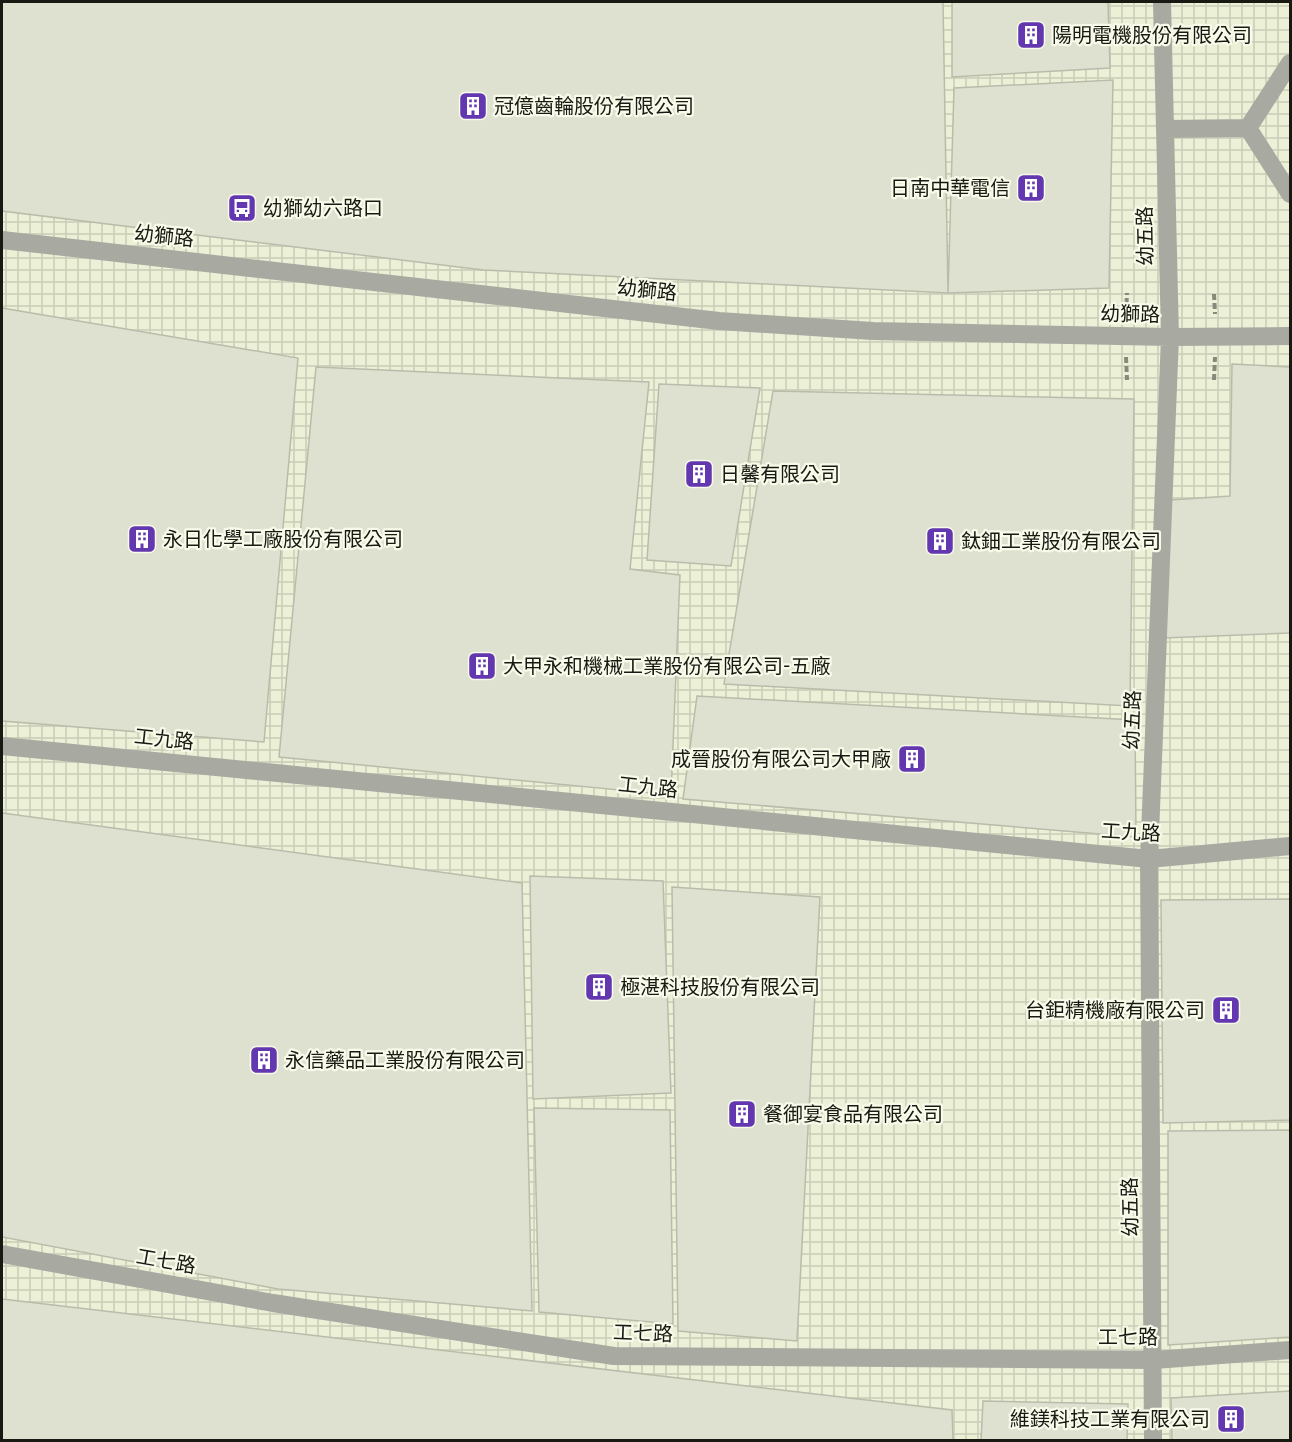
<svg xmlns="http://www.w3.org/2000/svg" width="1292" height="1442" font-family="'Fira Sans Condensed','Noto Sans TC',sans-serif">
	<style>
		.industrial { fill: url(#industrial-grid) }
		.building { fill: #dee1cf; stroke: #b9bcaa; stroke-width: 1.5 }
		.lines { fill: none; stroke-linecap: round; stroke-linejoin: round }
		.path { stroke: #87897d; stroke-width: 4; stroke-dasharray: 6 3; stroke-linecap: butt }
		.minor { stroke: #a8aaa2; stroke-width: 18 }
		.labels { text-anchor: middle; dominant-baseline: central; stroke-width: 4.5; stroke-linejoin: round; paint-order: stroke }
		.poi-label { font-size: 20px; fill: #181913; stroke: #f8fbe9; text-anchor: start }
		.street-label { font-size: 20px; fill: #181913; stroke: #f8fbe9 }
	</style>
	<defs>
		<pattern id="industrial-grid" width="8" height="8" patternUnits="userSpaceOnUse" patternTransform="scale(1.5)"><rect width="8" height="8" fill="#ecf0d6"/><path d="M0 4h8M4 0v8" fill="none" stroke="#cacdb7"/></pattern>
	</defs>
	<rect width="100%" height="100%" fill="#f8fbe9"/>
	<path class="industrial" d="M2 2H1290V1440H2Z"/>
	<path class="building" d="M2 2H943L948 293 483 270 2 211Z
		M952 2H1108L1110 68 952 77Z
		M1113 80 1109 288 948 293 954 88Z
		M2 308 298 358 264 742 2 721Z
		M1232 364 1290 367V633L1164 638 1170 500 1230 496Z
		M316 367 649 382 630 569 680 575 671 795 279 757Z
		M659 384 760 388 731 566 647 560Z
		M773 391 1134 399 1130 706 724 684Z
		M697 696 1135 720 1136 837 683 799Z
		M2 813 522 883 532 1311 278 1289 2 1237Z
		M530 876 663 881 671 1093 533 1099Z
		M672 887 820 897 797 1341 678 1331Z
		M1290 899V1120L1163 1123 1161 900Z
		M534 1108 670 1110 673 1324 539 1312Z
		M1290 1130V1337L1168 1345V1131Z
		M2 1299 952 1410 953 1440H2Z
		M1290 1391V1440H1172L1171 1398Z
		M983 1401 1128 1404 1127 1440H981Z"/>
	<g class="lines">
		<path class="path" d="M1214 294 1215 314
			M1126 313 1127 293
			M1126 357 1127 380
			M1214 380 1215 357"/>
		<path class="minor" d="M1290 63 1248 128 1290 194
			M1165 129 1248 128
			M2 240 719 321 873 331 1170 337 1290 336
			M2 746 1149 859 1290 846
			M2 1254 273 1303 614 1356 1154 1360 1290 1350
			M1153 1440 1149 859 1170 337 1162 2"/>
	</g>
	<defs>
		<g id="building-square" transform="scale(1.5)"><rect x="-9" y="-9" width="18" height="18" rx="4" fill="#6237af" stroke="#f8fbe9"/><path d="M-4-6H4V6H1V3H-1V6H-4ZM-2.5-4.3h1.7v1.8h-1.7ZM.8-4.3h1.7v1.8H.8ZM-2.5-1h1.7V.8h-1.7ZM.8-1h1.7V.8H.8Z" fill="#fff"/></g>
		<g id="bus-square" transform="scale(1.5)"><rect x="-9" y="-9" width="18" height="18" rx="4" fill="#6237af" stroke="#f8fbe9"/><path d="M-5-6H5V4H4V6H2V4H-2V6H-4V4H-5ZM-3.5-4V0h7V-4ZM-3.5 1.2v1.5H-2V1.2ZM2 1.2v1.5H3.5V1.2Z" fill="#fff"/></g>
	</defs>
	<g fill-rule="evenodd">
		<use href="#building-square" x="1031" y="35"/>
		<use href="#building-square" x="473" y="106"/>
		<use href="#building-square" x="1031" y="188"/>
		<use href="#bus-square" x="242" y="208"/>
		<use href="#building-square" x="699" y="474"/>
		<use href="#building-square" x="142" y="539"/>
		<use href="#building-square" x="940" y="541"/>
		<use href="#building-square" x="482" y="666"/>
		<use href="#building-square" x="912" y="759"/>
		<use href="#building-square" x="599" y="987"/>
		<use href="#building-square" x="1226" y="1010"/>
		<use href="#building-square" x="264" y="1060"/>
		<use href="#building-square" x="742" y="1114"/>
		<use href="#building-square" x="1231" y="1419"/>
	</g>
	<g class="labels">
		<g class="poi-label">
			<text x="1052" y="35">陽明電機股份有限公司</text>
			<text x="494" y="106">冠億齒輪股份有限公司</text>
			<text x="1010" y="188" text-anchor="end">日南中華電信</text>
			<text x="263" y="208">幼獅幼六路口</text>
			<text x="720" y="474">日馨有限公司</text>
			<text x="163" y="539">永日化學工廠股份有限公司</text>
			<text x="961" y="541">鈦鈿工業股份有限公司</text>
			<text x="503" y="666">大甲永和機械工業股份有限公司-五廠</text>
			<text x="891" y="759" text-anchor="end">成晉股份有限公司大甲廠</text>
			<text x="620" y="987">極湛科技股份有限公司</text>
			<text x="1205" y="1010" text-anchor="end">台鉅精機廠有限公司</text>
			<text x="285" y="1060">永信藥品工業股份有限公司</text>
			<text x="763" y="1114">餐御宴食品有限公司</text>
			<text x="1210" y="1419" text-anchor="end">維鎂科技工業有限公司</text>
		</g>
		<g class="street-label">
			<text transform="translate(164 236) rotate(6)">幼獅路</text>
			<text transform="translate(1145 236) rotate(-91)">幼五路</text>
			<text transform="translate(647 290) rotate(6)">幼獅路</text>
			<text transform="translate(1130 314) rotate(1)">幼獅路</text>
			<text transform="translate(1132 720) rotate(-88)">幼五路</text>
			<text transform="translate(164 739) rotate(6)">工九路</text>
			<text transform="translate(648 787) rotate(6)">工九路</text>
			<text transform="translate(1131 832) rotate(3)">工九路</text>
			<text transform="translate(1130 1207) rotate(-91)">幼五路</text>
			<text transform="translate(166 1261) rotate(10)">工七路</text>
			<text transform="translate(643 1333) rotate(2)">工七路</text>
			<text x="1128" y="1337">工七路</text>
		</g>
	</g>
	<rect width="1292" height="1442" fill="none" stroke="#181913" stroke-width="6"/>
</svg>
